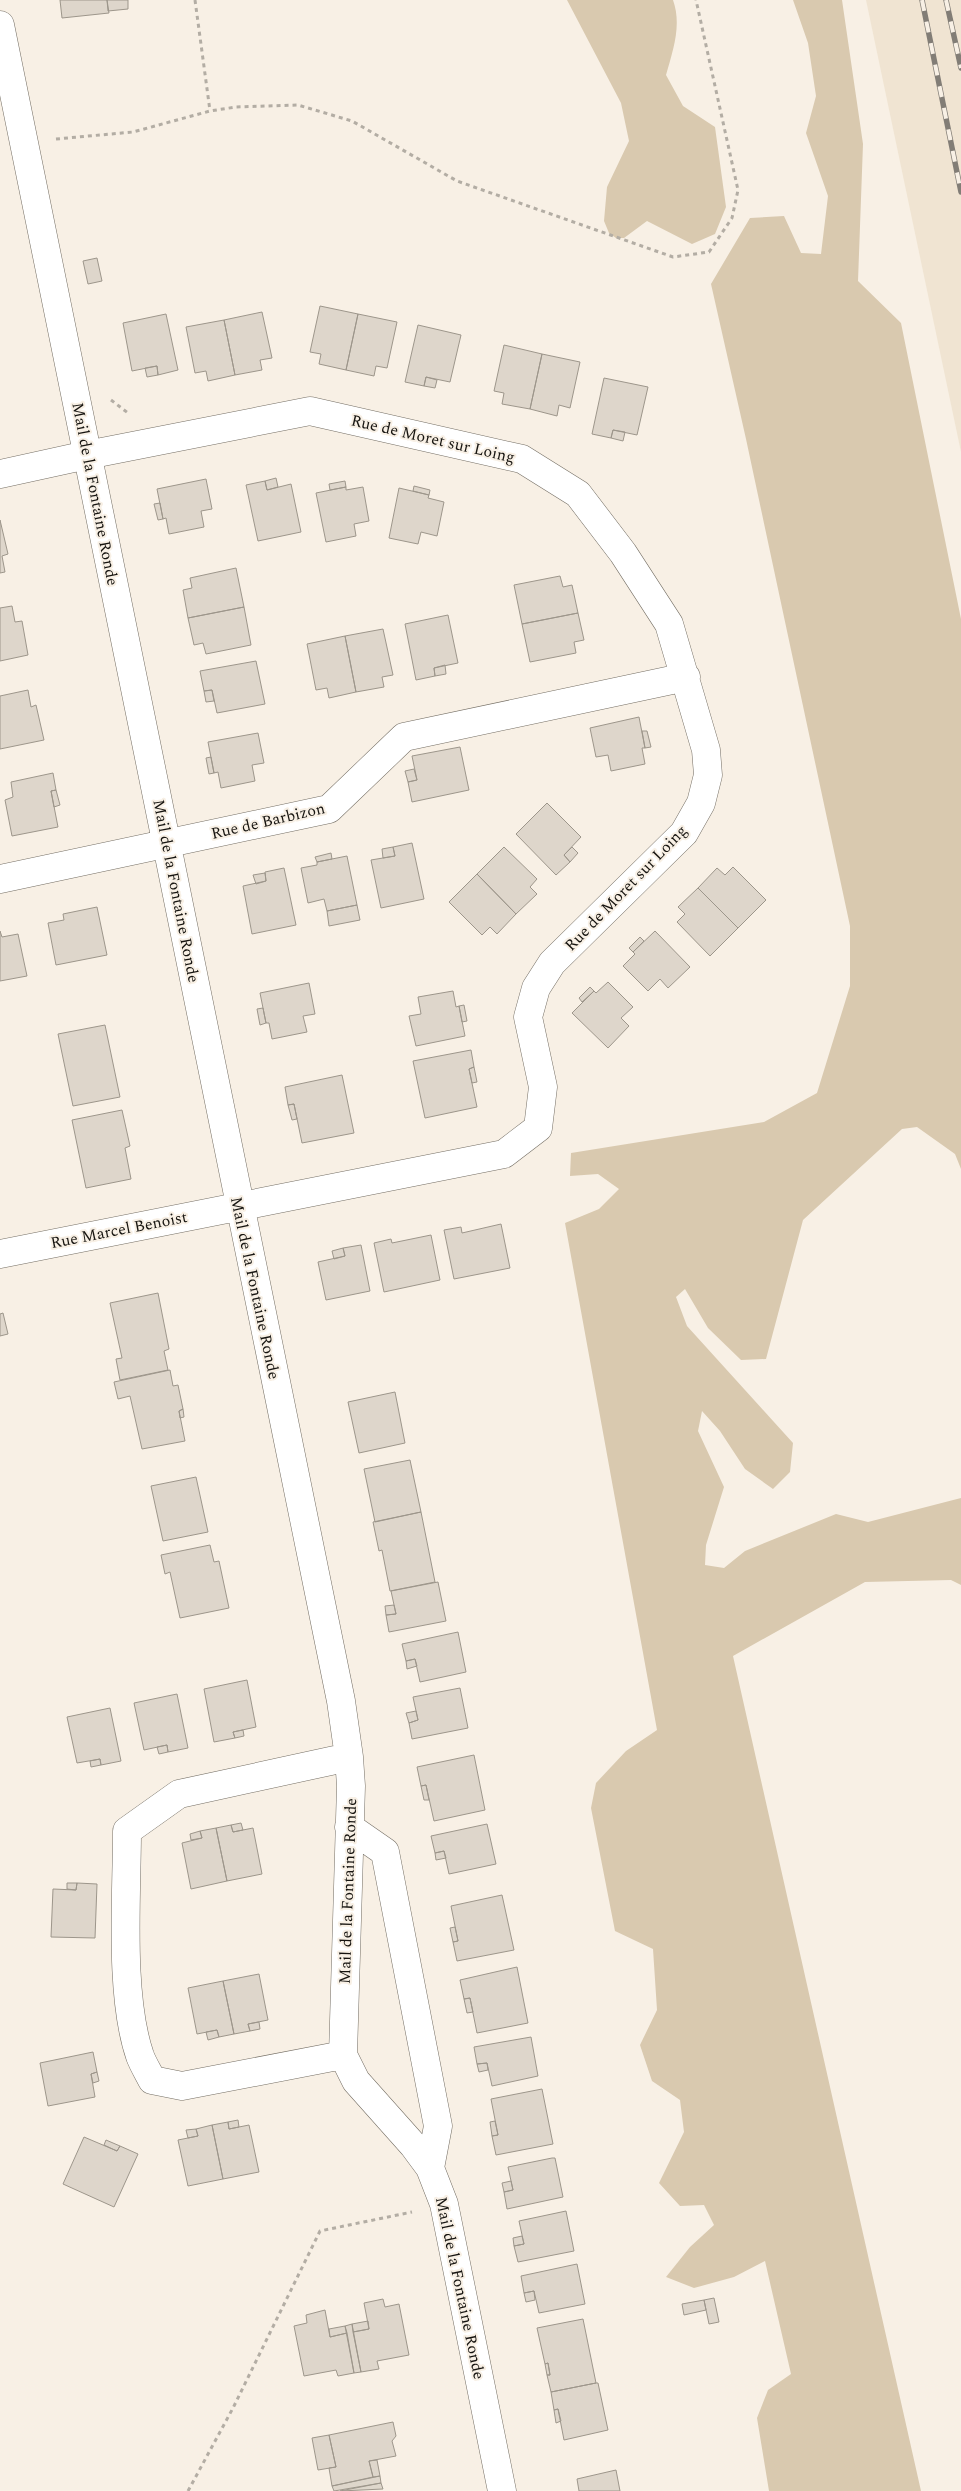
<svg xmlns="http://www.w3.org/2000/svg" width="961" height="2491" font-family="Spectral,serif">
	<style>
		.built { fill: #f0e4d2 }
		.green { fill: #d9c9af }
		.building { fill: #ded6cb; stroke: #9d968b }
		.lines { fill: none; stroke-linecap: round; stroke-linejoin: round }
		.minor-casing { stroke: #746e64; stroke-width: 29 }
		.path { stroke: #b3ada4; stroke-width: 3; stroke-dasharray: 4 4; stroke-linecap: butt }
		.minor { stroke: #fff; stroke-width: 28 }
		.rail-casing { stroke: #827d76; stroke-width: 5.5 }
		.rail { stroke: #f8f0e5; stroke-width: 4; stroke-dasharray: 11; stroke-linecap: butt }
		.labels { text-anchor: middle; dominant-baseline: central; stroke-width: 4; stroke-linejoin: round; paint-order: stroke }
		.street-label { font-size: 16px; fill: #161410; stroke: #f8f0e5 }
	</style>
	<rect width="100%" height="100%" fill="#f8f0e5"/>
	<path class="built" d="M866 0H961V452Z"/>
	<path class="green" d="M567 0H673C682 25 673 50 666 75L683 106 715 127 726 207 715 234 692 244 647 221 624 238H616L609 233 604 221 607 187 629 141 621 103Z
		M793 0H842L863 144 858 281 901 323 961 619V1169L955 1154 917 1127 902 1129 803 1220 766 1359 741 1360 708 1328 685 1289 676 1297 687 1326 793 1443 790 1472 773 1489 745 1469 720 1431 702 1411 698 1431 724 1487 706 1545 705 1565 724 1568 745 1551 836 1514 868 1522 961 1498V1585L951 1580 865 1582 733 1656 921 2491H769L757 2418 768 2390 791 2374 765 2261 734 2277 694 2288 666 2277 690 2247 714 2225 704 2205 680 2206 659 2183 684 2132 680 2100 652 2081 640 2045 657 2010 653 1949 615 1931 591 1808 596 1783 626 1751 657 1730 565 1223 599 1209 619 1189 598 1174 570 1176 571 1153 764 1122 817 1093 850 986V926L746 439 711 284 750 218 784 216 801 253 821 254 828 196 806 133 816 96 808 43Z"/>
	<path class="building" d="M60 0H107L109 13 62 18Z
		M107 0H128V9L108 11Z
		M97 258 102 281 88 284 83 261Z
		M320 306 358 314 346 370 319 364 321 354 310 352Z
		M262 312 272 358 260 360 262 370 235 375 224 320Z
		M166 314 178 370 158 375 157 366 132 371 123 323Z
		M358 314 397 322 387 368 376 366 374 376 346 370Z
		M224 320 235 375 208 381 206 371 195 373 186 327Z
		M418 325 461 335 450 382 426 377 424 386 405 382Z
		M504 345 542 354 530 409 502 404 504 393 494 391Z
		M542 354 580 362 570 408 559 405 557 416 530 409Z
		M157 366 158 375 147 377 145 368Z
		M426 377 437 380 435 388 424 386Z
		M604 378 648 387 637 435 613 430 611 438 592 434Z
		M613 430 625 432 623 441 611 438Z
		M276 478 278 487 267 490 265 481Z
		M206 479 212 509 201 511 204 527 169 534 166 518 163 519 157 489Z
		M265 481 267 490 291 484 301 532 258 541 246 485Z
		M345 481 346 487 330 490 329 484Z
		M414 486 430 490 429 495 413 491Z
		M346 487V490L363 487 369 521 354 524 356 536 326 542 316 493Z
		M399 488 429 495 428 498 444 502 437 536 421 532 418 544 389 538Z
		M160 503 163 519 158 520 154 504Z
		M0 520 8 554 2 556 5 572 0 573Z
		M236 568 244 607 188 618 183 590 192 588 190 578Z
		M560 576 563 587 572 585 578 613 522 624 514 585Z
		M12 606 15 622 22 621 28 655 0 661V608Z
		M244 607 251 645 206 654 203 643 194 645 188 618Z
		M578 613 584 640 574 642 576 653 530 662 522 624Z
		M448 615 458 663 434 668 435 676 416 680 405 624Z
		M383 629 393 675 382 677 384 687 356 692 345 636Z
		M345 636 356 692 329 698 327 688 316 690 307 644Z
		M256 661 265 704 217 713 212 690 204 691 200 671Z
		M445 665 446 674 435 676 434 668Z
		M28 690 31 707 36 705 44 740 0 749V696Z
		M212 690 214 701 206 702 204 691Z
		M639 717 645 748H642L645 764 611 771 608 755 596 757 590 728Z
		M642 731H647L651 747 645 748Z
		M258 733 264 763 252 765 255 781 221 788 218 772 214 773 208 742Z
		M460 747 469 790 412 802 408 782 417 780 412 756Z
		M211 757 214 773 209 774 206 758Z
		M414 769 417 780 408 782 405 771Z
		M53 773 56 790 51 791 58 827 12 836 5 800 13 797 11 782Z
		M56 790 60 805 54 807 51 791Z
		M547 803 581 837 564 855 570 862 556 875 516 834Z
		M412 843 424 899 381 908 371 860 395 856 393 847Z
		M393 847 395 856 383 858 382 849Z
		M504 847 537 879 530 887 537 894 516 914 477 874Z
		M572 847 578 853 570 862 564 855Z
		M331 853 332 859 317 862 315 857Z
		M347 856 357 905 327 911 324 899 308 903 301 868 317 865V862Z
		M733 867 766 900 738 928 698 888 717 868 725 875Z
		M284 868 296 925 252 934 243 886 266 881 265 872Z
		M265 873 266 881 256 884 253 875Z
		M477 874 516 914 497 934 490 927 482 935 449 902Z
		M698 888 738 928 710 956 677 922 685 914 678 907Z
		M357 905 360 920 329 926 327 911Z
		M97 907 107 955 56 965 48 923 64 920 63 914Z
		M0 931 2 937 18 934 27 976 0 981Z
		M655 931 690 967 668 988 660 979 648 991 623 966 635 954 633 952Z
		M640 937 644 941 633 952 629 948Z
		M608 982 633 1007 621 1018 629 1026 608 1048 572 1013 594 991 596 993Z
		M309 983 315 1014 303 1016 307 1032 272 1039 269 1023H266L260 993Z
		M590 987 594 991 582 1002 579 998Z
		M453 991 456 1007 459 1006 465 1036 416 1046 409 1016 421 1014 418 997Z
		M464 1005 467 1021 462 1022 459 1006Z
		M263 1008 266 1023 260 1025 257 1009Z
		M105 1025 120 1097 73 1106 58 1034Z
		M471 1050 474 1067 469 1069 477 1107 425 1118 413 1061Z
		M474 1067 477 1082 472 1083 469 1069Z
		M342 1075 354 1133 302 1143 294 1104 288 1105 285 1087Z
		M294 1104 297 1119 292 1120 288 1105Z
		M122 1110 130 1146 125 1148 131 1179 86 1188 72 1120Z
		M501 1224 510 1268 454 1279 444 1230 461 1227 462 1233Z
		M431 1235 440 1280 384 1292 374 1243 391 1239 392 1243Z
		M361 1245 370 1291 326 1300 318 1262 345 1256 343 1248Z
		M343 1248 345 1256 334 1259 332 1251Z
		M158 1293 169 1349 164 1351 168 1370 120 1380 116 1359 122 1358 110 1303Z
		M3 1313 8 1334 0 1336V1314Z
		M170 1370 173 1386 178 1385 183 1409 179 1411 185 1441 142 1449 130 1396 118 1399 114 1382Z
		M395 1392 405 1443 359 1453 348 1402Z
		M183 1409 184 1417 180 1418 179 1411Z
		M410 1460 421 1512 375 1522 364 1469Z
		M196 1477 208 1532 163 1541 151 1486Z
		M421 1512 435 1582 390 1591 382 1550 379 1551 373 1522Z
		M210 1545 214 1562 219 1561 229 1608 180 1618 170 1572 165 1574 161 1555Z
		M438 1582 446 1621 389 1632 386 1615 396 1614 391 1591Z
		M394 1605 396 1614 386 1615 385 1606Z
		M458 1632 466 1672 420 1682 415 1659 406 1661 402 1644Z
		M415 1659 417 1666 407 1669 406 1661Z
		M247 1680 256 1727 233 1732 235 1738 214 1742 204 1689Z
		M460 1688 468 1728 412 1739 409 1723 418 1720 413 1697Z
		M177 1694 188 1748 168 1752 167 1745 144 1750 134 1703Z
		M110 1708 121 1761 101 1765 100 1759 77 1763 67 1717Z
		M416 1711 418 1720 409 1723 406 1713Z
		M243 1730 244 1736 235 1738 233 1732Z
		M167 1745 168 1752 159 1754 157 1747Z
		M474 1755 485 1810 434 1821 426 1785 421 1786 417 1767Z
		M100 1759 101 1765 91 1767 90 1761Z
		M426 1785 429 1800H424L421 1786Z
		M241 1823 243 1830 233 1832 231 1825Z
		M487 1824 496 1864 449 1874 444 1851 435 1853 431 1836Z
		M231 1825 233 1832 253 1828 262 1874 227 1881 216 1828Z
		M216 1828 227 1881 191 1889 182 1843 202 1838 200 1831Z
		M200 1831 202 1838 191 1840 190 1834Z
		M444 1851 446 1858 436 1860 435 1853Z
		M67 1883H77L76 1890 67 1889Z
		M77 1883 97 1884 95 1938 51 1937 53 1889 76 1890Z
		M502 1895 514 1950 457 1961 453 1942 458 1941 451 1906Z
		M455 1927 458 1941 453 1942 450 1928Z
		M517 1967 528 2023 477 2033 470 1998 464 1999 460 1980Z
		M259 1974 268 2020 248 2024 250 2031 234 2034 223 1981Z
		M223 1981 234 2034 219 2037 217 2030 197 2034 188 1988Z
		M470 1998 473 2012 467 2013 464 1999Z
		M259 2022 260 2029 250 2031 248 2024Z
		M217 2030 219 2037 208 2040 206 2032Z
		M531 2037 538 2076 492 2086 487 2063 477 2064 474 2047Z
		M93 2052 97 2072 91 2074 95 2097 48 2106 40 2063Z
		M487 2063 488 2070 479 2072 477 2064Z
		M97 2072 99 2081 93 2083 91 2074Z
		M542 2089 553 2144 496 2155 492 2136 498 2135 491 2099Z
		M238 2120 239 2127 229 2129 228 2122Z
		M495 2121 498 2135 492 2136 490 2122Z
		M228 2122 229 2129 249 2125 259 2172 223 2179 212 2125Z
		M212 2125 223 2179 188 2186 178 2140 198 2136 196 2129Z
		M196 2129 198 2136 188 2138 186 2130Z
		M84 2137 117 2151 120 2146 138 2154 114 2207 63 2184Z
		M106 2140 120 2146 117 2151 104 2145Z
		M552 2158H555L563 2197 507 2209 504 2192 513 2190 508 2167Z
		M511 2181 513 2190 504 2192 502 2183Z
		M566 2211 574 2251 518 2262 514 2246 524 2244 519 2221Z
		M522 2236 524 2244 514 2246 513 2238Z
		M577 2264 585 2304 539 2313 534 2291 524 2293 521 2276Z
		M534 2291 535 2300 526 2302 524 2293Z
		M714 2298 719 2322 709 2324 704 2300Z
		M383 2299 385 2307 399 2304 409 2355 377 2361 379 2369 361 2372 353 2332 369 2329 364 2303Z
		M704 2300 706 2310 684 2315 682 2304Z
		M325 2310 330 2337 347 2333 354 2373 338 2376 336 2370 304 2376 294 2326 307 2323 306 2315Z
		M583 2319 596 2383 551 2392 547 2375H550L548 2363 545 2364 537 2328Z
		M368 2321 369 2329 353 2332 352 2324Z
		M352 2324 361 2372 354 2373 345 2326Z
		M345 2326 347 2333 330 2337 329 2329Z
		M548 2363 550 2375H547L545 2364Z
		M596 2383H598L608 2430 564 2440 558 2409 554 2410 551 2392Z
		M558 2409 561 2421 556 2423 554 2410Z
		M393 2422 396 2436 392 2441 396 2456 369 2461 373 2477 332 2486 329 2468 336 2467 329 2435Z
		M329 2435 336 2467 318 2470 312 2438Z
		M377 2460 380 2476 373 2477 369 2461Z
		M616 2470 620 2491H579L577 2479Z
		M380 2476 381 2483 334 2491 332 2486Z
		M381 2483 383 2489 340 2491Z"/>
	<g class="lines">
		<g class="minor-casing">
			<path id="minor" d="M0 25 341 1701 349 1757 351 1786 343 2055 356 2081 413 2145 430 2168 444 2204 502 2491
				M0 474 87 455 310 411 522 459 578 494 623 553 669 624 706 750 708 775 701 803 684 833 552 963 536 988 528 1017 543 1087 538 1128 504 1154 0 1254
				M0 879 329 809 404 737 686 677
				M349 1827 385 1852 438 2126 430 2168
				M343 2055 182 2086 152 2080C148 2072 143 2064 140 2056 119 1995 127 1896 127 1831L179 1794 349 1757"/>
		</g>
		<path class="path" d="M195 0 210 111
			M56 139 133 132 210 111 236 107 298 105 352 121 457 181 673 257 709 252 732 218 738 190 696 0
			M111 400 128 413
			M188 2491 233 2408 320 2231 412 2212"/>
		<use href="#minor" class="minor"/>
		<g class="rail-casing">
			<path id="rail" d="M922 0 961 192
				M946 0 961 68"/>
		</g>
		<use href="#rail" class="rail"/>
	</g>
	<g class="labels">
		<g class="street-label">
			<text transform="translate(433 439) rotate(13)">Rue de Moret sur Loing</text>
			<text transform="translate(95 494) rotate(79)">Mail de la Fontaine Ronde</text>
			<text transform="translate(268 821) rotate(-13)">Rue de Barbizon</text>
			<text transform="translate(626 888) rotate(-46)">Rue de Moret sur Loing</text>
			<text transform="translate(176 891) rotate(79)">Mail de la Fontaine Ronde</text>
			<text transform="translate(119 1230) rotate(-11)">Rue Marcel Benoist</text>
			<text transform="translate(255 1288) rotate(78)">Mail de la Fontaine Ronde</text>
			<text transform="translate(348 1891) rotate(-88)">Mail de la Fontaine Ronde</text>
			<text transform="translate(460 2288) rotate(78)">Mail de la Fontaine Ronde</text>
		</g>
	</g>
</svg>
